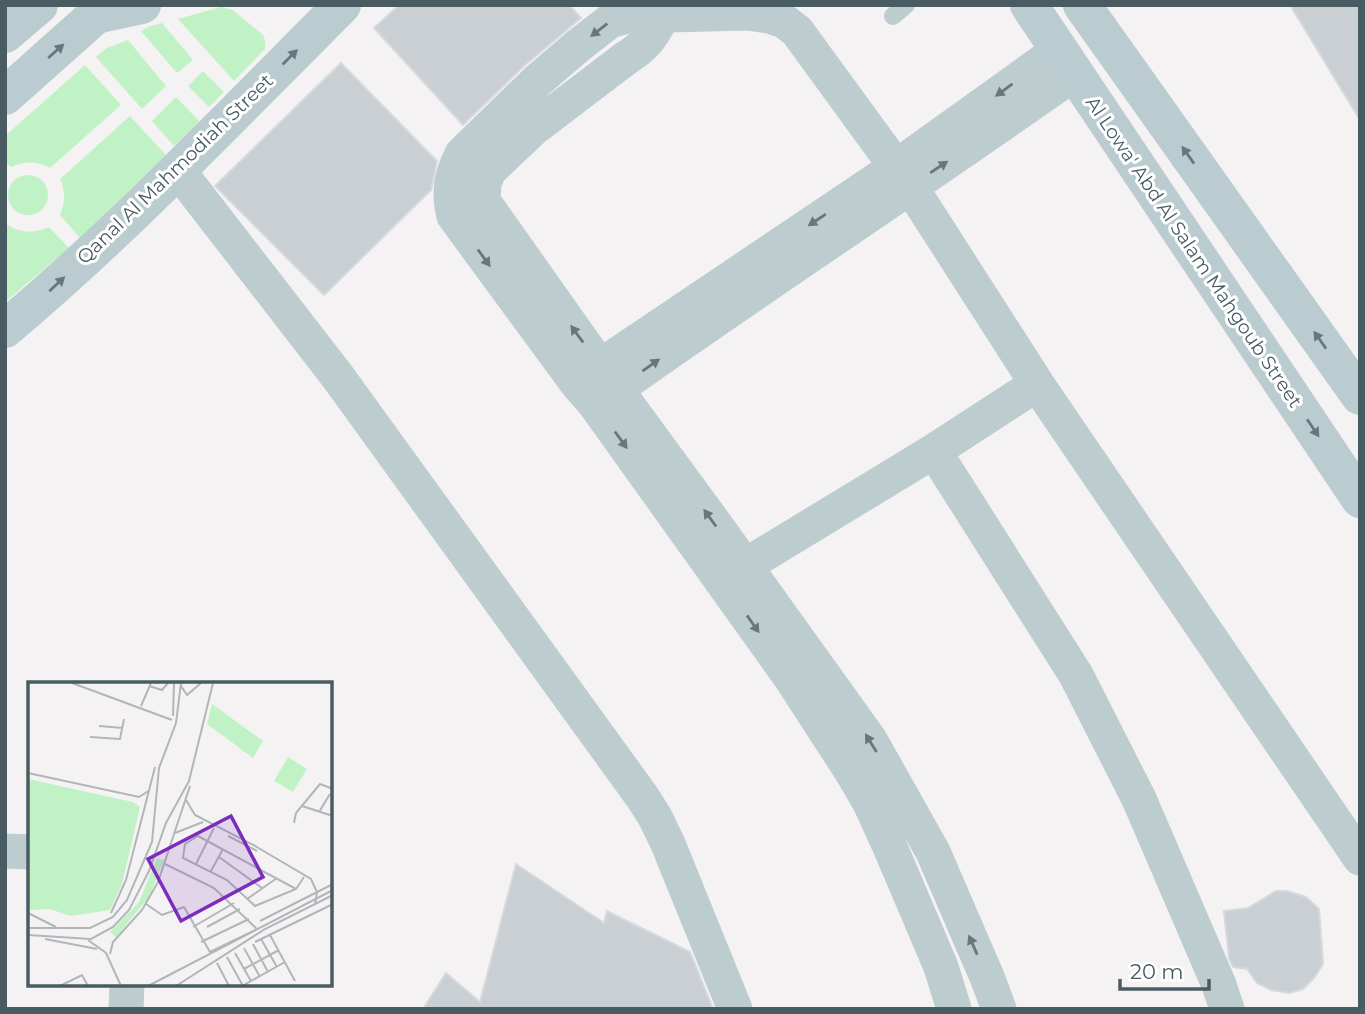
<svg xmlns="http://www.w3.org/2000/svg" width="1365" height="1014" font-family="Montserrat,sans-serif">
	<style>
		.green { fill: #c1f2c6 }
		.building { fill: #c9cfd2; stroke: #d6dade; stroke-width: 2 }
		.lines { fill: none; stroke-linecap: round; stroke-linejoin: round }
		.lane { stroke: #bdcccf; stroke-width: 18 }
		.street { stroke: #bdcccf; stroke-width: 35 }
		.secondary { stroke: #bbccd1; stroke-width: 38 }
		.oneway { fill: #66787c }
		.oneway2 { fill: #66787d }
		.labels { text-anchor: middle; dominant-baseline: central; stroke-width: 6; stroke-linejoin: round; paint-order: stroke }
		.street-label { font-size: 19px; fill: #495c61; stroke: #fff }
		.inset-road { fill: none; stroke: #b0b6b9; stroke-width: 2 }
		.view { fill: #7b2cbf; fill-opacity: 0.15; stroke: #7b2cbf; stroke-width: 3.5 }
		.inset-edge { fill: none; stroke: #495c61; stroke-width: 3.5 }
	</style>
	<rect width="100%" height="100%" fill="#f5f2f3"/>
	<path class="green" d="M221 7 233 10 263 35 265 40V49L234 81 178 19Z
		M162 23 193 60 177 73 141 31 148 27Z
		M128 40 166 86 142 109 96 57 107 48Z
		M85 65 121 105 50 168C36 161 26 161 11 167L5 161V136Z
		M203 71 224 92 209 107 188 86Z
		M176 97 200 122 174 146 152 121Z
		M130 116 166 155 80 238 60 215C65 202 66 192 60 179Z
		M8 195a20 20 0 1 1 40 0a20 20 0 1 1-40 0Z
		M8 225C22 234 34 233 49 227L69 248 5 302V227Z"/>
	<path class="building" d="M399 5H569L581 18 524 66 463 125 374 28Z
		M1290 5H1360V120Z
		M341 63 437 161 431 190 324 295 215 186Z
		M516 864 604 923 607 911 690 952 713 1009H423L446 973 480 1002Z
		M1276 891H1287L1306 897 1319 909 1323 964 1314 978 1303 989 1289 993 1271 990 1257 983 1247 969 1233 967 1229 958 1224 911 1248 908Z"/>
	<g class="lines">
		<path class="lane" d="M893 16 906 5"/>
		<path class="street" d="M663 16C651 37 647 45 626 58L534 128 498 162 489 171 484 183 483 201 616 389 720 531 870 740 933 852 987 977 999 1009
			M177 169 338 377 643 798 655 817 668 844 735 1009
			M581 379 896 167 1059 50
			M598 402C755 290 917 185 1075 73
			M934 451 1076 675 1139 799 1219 985 1227 1009
			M725 578 934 451 1037 384
			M5 851 30 852
			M126 1009 127 984
			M954 1009 941 967 890 847 870 803 850 769 791 678 595 404 576 382 454 216C448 193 451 175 462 154L537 81 579 45 610 21 628 16 747 13 769 16 784 21 797 31 910 186 1037 384 1360 858"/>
		<path class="secondary" d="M1029 5 1360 499
			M1082 5 1360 396
			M96 15 142 5
			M5 34 39 5
			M5 96 107 5
			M5 329C124 229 232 115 342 5"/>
	</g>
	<defs><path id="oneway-solid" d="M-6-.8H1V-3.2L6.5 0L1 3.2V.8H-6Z" transform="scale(1.75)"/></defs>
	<g class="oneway">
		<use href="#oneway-solid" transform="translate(599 30) rotate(142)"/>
		<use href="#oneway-solid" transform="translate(1004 90) rotate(144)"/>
		<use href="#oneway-solid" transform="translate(939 167) rotate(-34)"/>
		<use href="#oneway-solid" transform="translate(817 220) rotate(146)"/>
		<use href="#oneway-solid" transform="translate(484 258) rotate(54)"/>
		<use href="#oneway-solid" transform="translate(577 334) rotate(-126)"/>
		<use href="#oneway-solid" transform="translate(651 365) rotate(-35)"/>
		<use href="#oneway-solid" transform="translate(621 440) rotate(54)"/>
		<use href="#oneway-solid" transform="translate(710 518) rotate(-126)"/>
		<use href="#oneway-solid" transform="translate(753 624) rotate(55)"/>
		<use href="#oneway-solid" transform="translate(871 743) rotate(-122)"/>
		<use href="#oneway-solid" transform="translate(973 945) rotate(-114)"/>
	</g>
	<g class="oneway2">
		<use href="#oneway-solid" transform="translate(56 51) rotate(-42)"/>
		<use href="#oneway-solid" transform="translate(290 57) rotate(-45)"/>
		<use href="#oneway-solid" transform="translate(1188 155) rotate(-125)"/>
		<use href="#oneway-solid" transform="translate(57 284) rotate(-43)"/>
		<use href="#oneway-solid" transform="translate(1320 340) rotate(-125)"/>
		<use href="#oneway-solid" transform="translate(1313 428) rotate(56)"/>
	</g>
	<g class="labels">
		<g class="street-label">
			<text transform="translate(175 169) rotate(-44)">Qanal Al Mahmodiah Street</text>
			<text transform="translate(1194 252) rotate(56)">Al Lowa' Abd Al Salam Mahgoub Street</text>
		</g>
	</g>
	<g transform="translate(28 682)">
		<rect width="304" height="304" fill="#f5f2f3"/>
		<path d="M184 22 235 59 225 76 179 42ZM260 75 279 87 265 110 246 99ZM0 97 105 120 112 125 94 202 82 228 42 234 22 227 0 228ZM129 176 136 178 121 215 88 255 82 250 111 220Z" fill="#c1f2c6"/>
		<path class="inset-road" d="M44 1 144 38M121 4 134 8 140 1M153 4 159 13 173 1M113 24 123 1M145 34 146 1M71 44 95 46M62 55 92 57 96 37M0 91 111 115 122 108M158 118 167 133 229 165M274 124 305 134M291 130 302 112M266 141 268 131 292 102 305 107M147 151 175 140M200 154 229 169M227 164 283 197 289 210 287 223M191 175 234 206M168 182 186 146M183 189 195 167M268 207 170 154 157 162 155 176 199 198 227 224 268 207 276 195M219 217 249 196M118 222 134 233 156 225 182 270 229 247 186 206 137 182M0 231 28 245M83 231 98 198 127 85M232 239 305 202M165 245 206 221M179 245 212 227M0 246H62L85 235 99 218 124 160 131 86 148 41 153 1M0 253 63 257 85 245 101 228 121 189 138 141 161 99 185 1M242 253 267 299M17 257 69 267M233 257 249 285M60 258 78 271 93 304M173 260 221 237M227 260 305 222M225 262 240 290M216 266 232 295M207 271 223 299M82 272 85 260 114 228 130 200 162 104M199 275 215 304M189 281 201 304M216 287 251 268M32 304 54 293 60 304M120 304 305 208M148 304 237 247 305 213M214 304 257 280"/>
		<path class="view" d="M203 134 235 195 153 239 120 177Z"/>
		<rect width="304" height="304" class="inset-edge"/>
	</g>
	<rect width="1365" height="1014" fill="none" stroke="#495c61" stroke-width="14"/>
	<path d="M1120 979v10h89v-10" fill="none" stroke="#495c61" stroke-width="3.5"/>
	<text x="1130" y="979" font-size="21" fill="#495c61" stroke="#ffffff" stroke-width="5" paint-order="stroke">20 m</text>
</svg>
